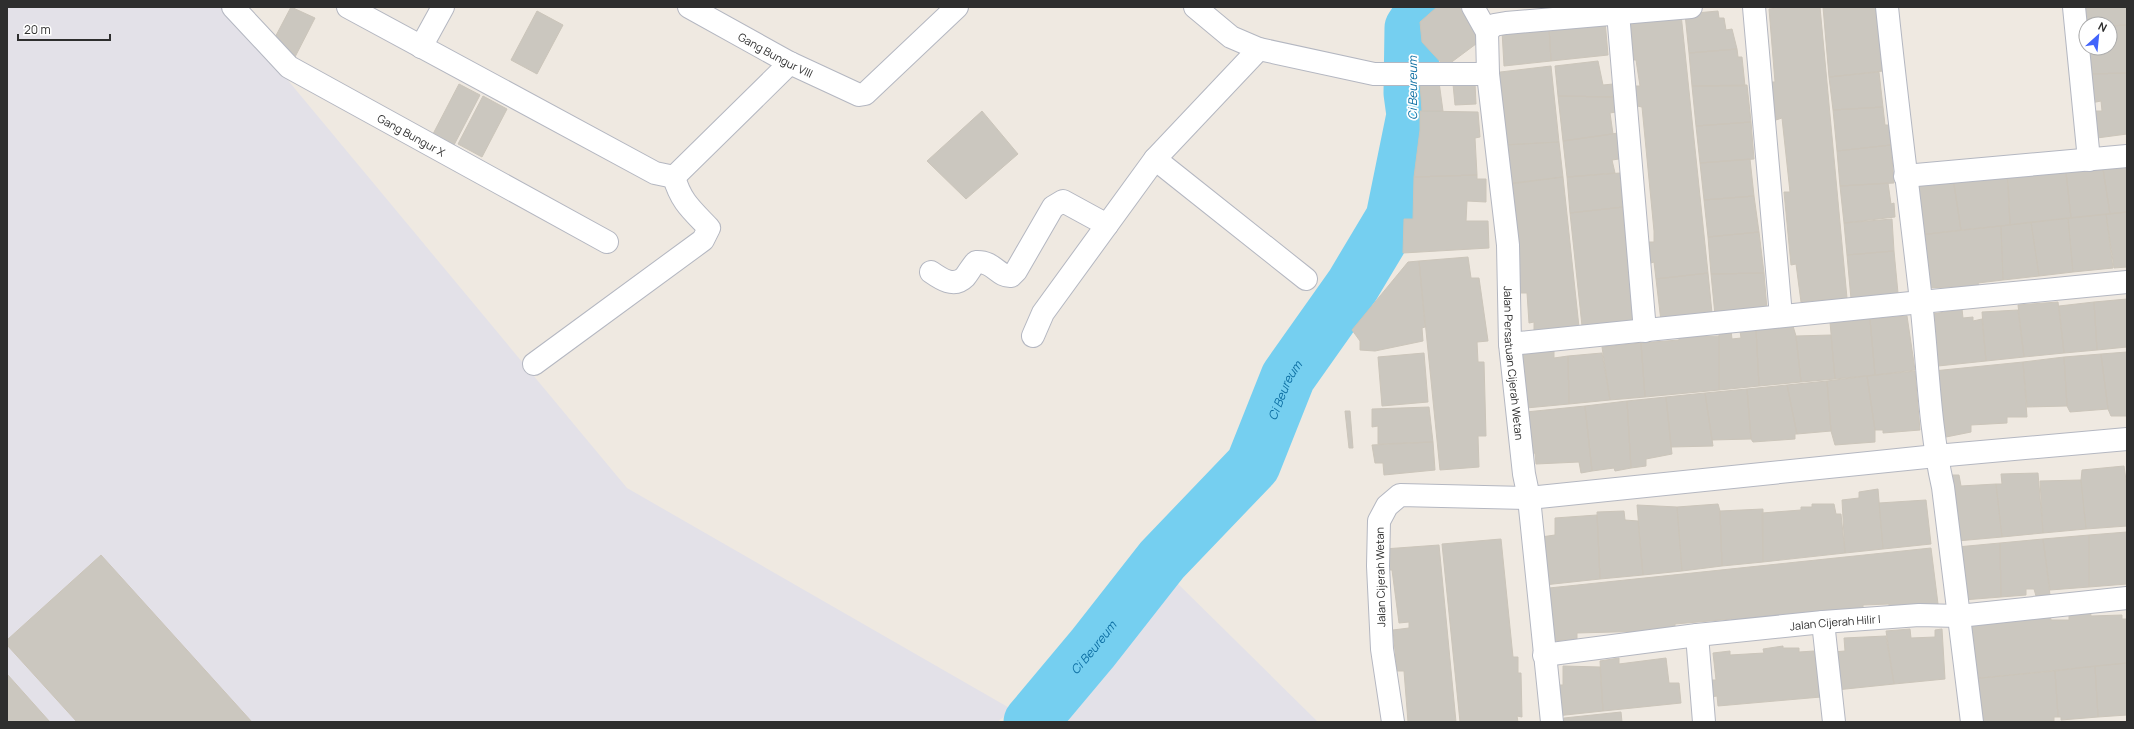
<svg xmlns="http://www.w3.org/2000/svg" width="2134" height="729" font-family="Manrope,sans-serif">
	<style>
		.industrial { fill: #e3e1e8 }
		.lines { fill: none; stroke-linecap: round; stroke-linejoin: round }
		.river { stroke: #75cff0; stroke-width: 55 }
		.building { fill: #cbc7bf; stroke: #cbc5ba }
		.minor-casing { stroke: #b4b7c1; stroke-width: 24 }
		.minor { stroke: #fff; stroke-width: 22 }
		.labels { text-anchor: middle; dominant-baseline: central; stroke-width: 3.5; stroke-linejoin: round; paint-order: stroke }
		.street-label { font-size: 11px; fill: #2e2e2e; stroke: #fff }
		.water-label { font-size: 12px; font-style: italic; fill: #0d6fa3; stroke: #fff }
	</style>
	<rect width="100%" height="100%" fill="#efe9e1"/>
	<path class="industrial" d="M7 7H227L627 488 1013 710 997 722H7Z
		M1169 575 1318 722H1045Z"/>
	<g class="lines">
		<path class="river" id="s1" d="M1031 722 1093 648 1162 560 1253 465 1288 377 1353 285 1393 218 1414 115 1411 93 1412 28 1426 7"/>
	</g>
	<path class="building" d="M291 7 315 18 295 57 271 45Z
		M1437 7H1459L1484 38 1445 67 1422 42 1420 22Z
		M1786 7H1820L1847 298 1801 302 1796 264 1791 265 1784 192H1790L1782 118 1776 120 1771 82H1775L1769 9Z
		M1823 7H1877L1883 71 1829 77Z
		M2079 7H2127V25L2110 26V24H2086Z
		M537 11 563 25 537 74 511 60Z
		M1718 11 1719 18H1724L1726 30 1732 29 1737 49 1689 53 1685 14Z
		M1681 14 1708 273 1656 279 1654 262 1651 263 1649 242H1654V231L1642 107 1637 106 1633 86H1640L1636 60H1634L1630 19Z
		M1605 21 1608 55 1551 61 1549 27Z
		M2127 25V73L2089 74 2087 48H2110V26Z
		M1549 27 1551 61 1504 66 1502 31Z
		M1737 49 1738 57H1742L1745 86H1692L1689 53Z
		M1598 61 1603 85 1613 84 1614 97 1558 96 1555 66Z
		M1551 66 1559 142 1506 145 1492 73Z
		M1879 72 1883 107 1833 110 1829 77Z
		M2127 73V134L2097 138 2095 111H2102L2101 101 2091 103 2089 74Z
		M1439 82 1443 111H1422L1420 84Z
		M1475 83 1476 104 1455 105 1453 84Z
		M459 84 480 95 454 145 433 134Z
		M1747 85 1751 122 1696 126 1692 86Z
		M483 96 507 109 482 157 458 144Z
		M1558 96 1614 97 1616 112 1610 113 1613 134 1563 141Z
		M1883 107 1885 125H1889L1891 145 1837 151 1833 110Z
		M982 111 1018 154 966 199 927 161Z
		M1420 111 1478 112 1480 137 1475 138 1477 175 1414 177 1420 130Z
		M1751 122 1754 159 1700 163 1696 126Z
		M1618 133 1619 159 1612 160 1615 173 1567 177 1563 141Z
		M1559 142 1563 177 1511 184 1501 145Z
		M1891 145 1894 183 1840 186 1837 151Z
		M1750 159 1754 196 1704 200 1700 163Z
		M2127 159V212L2110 214 2103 169Z
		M2103 169 2110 214 2071 218 2066 172Z
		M2007 171 2010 225 1961 230 1953 178Z
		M2066 172 2071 218 2010 225 2008 177Z
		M1620 173 1623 207 1570 213 1567 177Z
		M1477 175V179H1486V202L1467 201 1466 221H1488L1489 248 1403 253 1404 219H1413L1414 177Z
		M1563 177 1579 327 1534 332V322L1529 323 1527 293H1521L1516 217H1508L1503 184Z
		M1953 178 1961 230 1919 235 1915 182Z
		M1888 183 1891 204 1894 203 1895 217 1844 223 1840 186Z
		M1754 196 1759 232 1708 237 1704 200Z
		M1623 207 1626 245H1629L1638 322 1582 326 1570 213Z
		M2127 212V267L2114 268 2106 214Z
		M2106 214 2113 268 2073 272 2068 218Z
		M2068 218 2073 272 2039 276 2031 222Z
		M1892 219 1894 251 1847 255 1844 223Z
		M2031 222 2039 276 2003 280 2001 226Z
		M2001 226 2003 280 1978 283 1979 286 1923 288 1919 235Z
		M1759 232 1764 273 1711 274 1708 237Z
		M1894 251 1898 293 1851 299 1847 255Z
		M1468 257 1471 278H1479L1488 341 1477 342 1478 362H1484L1486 436H1478L1479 467 1440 470 1419 261Z
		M1419 261 1425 327 1422 328 1423 341 1375 351 1360 350V341L1352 330 1408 262Z
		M1708 273 1712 313 1661 321 1656 279Z
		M1764 273 1767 310 1715 315 1711 274Z
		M2127 299V347L2097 350 2094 302Z
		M2058 302 2064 353 2024 357 2018 305Z
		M2094 302 2097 350 2064 353 2059 306Z
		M1962 309 1963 318 1973 317V321L1982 319 1986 361 1938 366 1933 314Z
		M2018 310 2024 357 1986 361 1982 312Z
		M1907 316 1915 370 1875 375 1870 319Z
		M1870 319 1875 375 1835 379 1830 322Z
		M1793 326 1796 336 1801 382 1759 386 1756 329Z
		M1756 329 1759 386 1719 390V332L1731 331 1732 339 1741 338 1740 331Z
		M1831 335 1835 379 1801 382 1796 336Z
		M1719 336V390L1645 397 1641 343 1679 340V337Z
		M1641 343 1645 397 1610 400 1602 347Z
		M1554 349V358L1568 356 1569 404 1526 408 1521 352Z
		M2127 352V416H2111L2108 409 2101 354Z
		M1424 353 1428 402 1382 406 1378 357Z
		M1602 353 1610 400 1569 404 1568 356Z
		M2101 354 2108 409 2070 412 2067 406 2064 357Z
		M2064 357 2067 406 2027 407 2023 362Z
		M2023 362 2027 417H2007V423L1971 425V432L1941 438 1933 371Z
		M1915 371 1920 430 1883 433V430H1875L1867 376Z
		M1867 376 1875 430V442L1835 445 1831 431 1827 381Z
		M1827 381 1831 431 1797 434 1787 385Z
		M1787 385 1797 434H1795V439L1753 442 1751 439 1747 389Z
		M1747 389 1751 439 1712 440 1705 393Z
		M1705 393 1713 446 1671 447 1666 397Z
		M1666 397 1672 454 1646 459V466L1631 468 1627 401Z
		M1627 401 1631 468 1615 471 1614 468 1592 471 1585 406Z
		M1585 406 1592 471 1581 473 1579 462 1536 464 1535 453 1528 454 1526 412Z
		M1429 407 1433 442 1378 444V426L1372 427V409Z
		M1345 411H1350L1353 448H1349Z
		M1433 442 1435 470 1384 475 1383 463H1375L1372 445Z
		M2124 466 2127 487V526L2086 529 2081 480 2082 470Z
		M2038 473 2043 533 2002 537 1996 484H2002L2001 474Z
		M1950 475H1959L1961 486 1996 484 2002 537 1957 541Z
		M2081 480 2086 529 2043 533 2040 481Z
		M1878 489 1883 549 1845 553 1842 500 1859 498V492Z
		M1926 500 1931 544 1883 549 1879 503Z
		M1718 504 1720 511 1722 566 1682 571 1677 507Z
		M1812 504H1834L1836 514H1841L1845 553 1763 562 1762 513 1801 510V507H1812Z
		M1637 505 1677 507 1682 571 1643 575Z
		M1763 509V562L1722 566 1720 511Z
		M1624 511 1625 520 1638 521 1643 575 1600 579 1597 512Z
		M1597 515 1600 579 1544 585 1541 537 1555 535V518Z
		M2127 532V584L2089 587V535Z
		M2089 535V587L2050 590 2043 539Z
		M1501 539 1513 657H1518V673H1521L1522 717 1517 716 1518 722H1460L1442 544Z
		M2043 539 2050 595 2036 596 2034 589H2026V595L2001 597 2000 543Z
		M2000 543 2001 597 1963 600 1957 547Z
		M1439 545 1456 722H1408L1404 671H1397L1393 630 1409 628V622L1399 623 1392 570H1386L1384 549Z
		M1931 548 1938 604 1889 610V604L1863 605V611L1732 626V619L1675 624V633L1651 631 1577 633V639L1553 641 1549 588Z
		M101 555 252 722H77L7 645V640Z
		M2090 609 2091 616 2122 615V619H2127V663L1971 679 1964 622 2050 614 2051 620H2069V610Z
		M1910 629 1911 638 1935 637V630L1942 629 1945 679 1894 684 1886 631Z
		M1886 636 1894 684 1836 690 1833 652 1845 651 1844 638Z
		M1783 646V648H1799V652L1814 651 1821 697 1718 706 1717 696 1710 697 1709 680H1716L1713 653 1730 651V655L1764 653 1763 649Z
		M1619 658V664L1666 658 1669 683H1679L1681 703 1603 711 1600 661Z
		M2127 663V715L2098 717 2095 666Z
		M1563 666 1600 667 1603 711 1556 716 1558 685H1563Z
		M2095 666 2098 717 2061 720V717H2058L2055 671Z
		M2055 671 2058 717H2054V721L1976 722 1971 679Z
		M7 674 50 722H7Z
		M1621 712 1622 722H1564V718Z"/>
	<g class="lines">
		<g class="minor-casing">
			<g id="minor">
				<path id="s2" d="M233 7 289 67 607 242"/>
				<path d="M348 7 655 173 674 177 790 63"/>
				<path id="s3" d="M689 7 790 63 859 95 865 94 957 7"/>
				<path d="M1195 7 1231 37 1259 49 1374 74H1488"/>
				<path id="s4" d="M1473 7 1487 32 1488 74 1508 245 1510 344 1524 474 1529 498 1552 722"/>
				<path d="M1754 7 1781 316"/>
				<path d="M1887 7C1897 105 1910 203 1921 301 1928 363 1929 426 1943 487L1972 722"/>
				<path d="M2074 7 2089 160"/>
				<path d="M1618 13 1645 331"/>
				<path d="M1487 32 1494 25 1506 23 1691 7"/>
				<path d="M421 47 443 7"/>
				<path d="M1259 49 1155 159 1306 279"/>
				<path d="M1905 176 2127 156"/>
				<path d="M931 272C941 279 954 288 965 277 969 272 972 266 976 262 994 261 998 277 1011 276L1016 271 1053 207 1063 201 1107 225"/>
				<path d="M1033 336 1043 313 1155 159"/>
				<path d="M1510 344 1921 302 2127 282"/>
				<path d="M534 364 703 240 709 228C692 210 681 202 674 177"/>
				<path d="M1823 622 1834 722"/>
				<path d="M1697 635 1704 722"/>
				<path id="s5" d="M1544 655 1697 635 1823 622 1919 615 1959 616 2127 598"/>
				<path d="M1393 722 1382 649 1378 566 1379 521 1387 506 1400 495 1529 498 1936 456 2127 439"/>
			</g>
		</g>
		<use href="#minor" class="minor"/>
	</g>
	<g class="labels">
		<g class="street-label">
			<text stroke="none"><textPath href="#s3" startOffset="99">Gang Bungur VIII</textPath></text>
			<text stroke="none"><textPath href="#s2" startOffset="222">Gang Bungur X</textPath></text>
			<text stroke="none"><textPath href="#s4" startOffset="361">Jalan Persatuan Cijerah Wetan</textPath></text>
			<text transform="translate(1380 577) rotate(-91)">Jalan Cijerah Wetan</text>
			<text stroke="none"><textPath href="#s5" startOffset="293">Jalan Cijerah Hilir I</textPath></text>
		</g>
		<g class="water-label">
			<text transform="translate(1412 88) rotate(-90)">Ci Beureum</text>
			<text stroke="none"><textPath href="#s1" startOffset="421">Ci Beureum</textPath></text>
			<text stroke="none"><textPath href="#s1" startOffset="97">Ci Beureum</textPath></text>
		</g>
	</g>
	<rect width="2134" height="729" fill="none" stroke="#2e2e2e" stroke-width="16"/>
	<g transform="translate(2098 36) rotate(27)"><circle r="19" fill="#ffffff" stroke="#ababab"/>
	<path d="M0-3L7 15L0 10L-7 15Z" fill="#4264fb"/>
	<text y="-6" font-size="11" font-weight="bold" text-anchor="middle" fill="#2e2e2e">N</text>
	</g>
	<path d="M18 34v6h92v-6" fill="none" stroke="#2e2e2e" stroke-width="2"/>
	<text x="24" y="34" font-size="12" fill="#2e2e2e" stroke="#ffffff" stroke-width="3" paint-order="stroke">20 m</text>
</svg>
